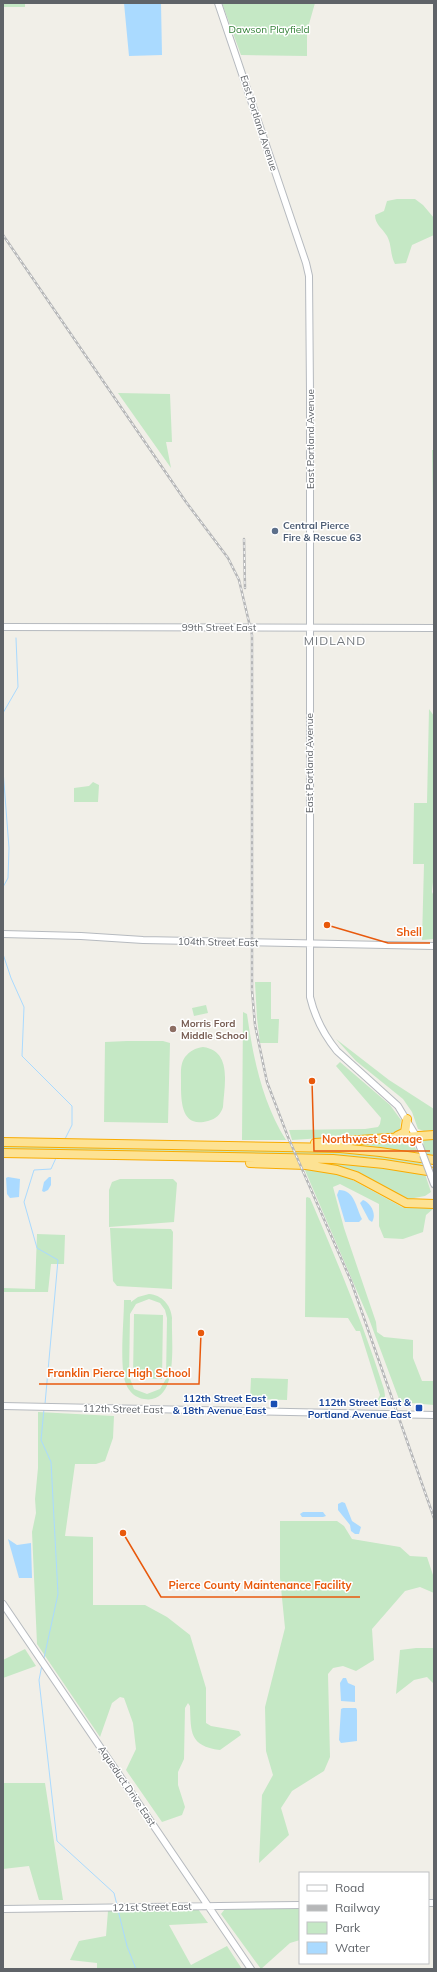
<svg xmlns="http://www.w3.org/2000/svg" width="437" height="1972" font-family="Mulish,sans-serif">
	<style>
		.green { fill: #c5e8c5; fill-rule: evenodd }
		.water { fill: #aadaff }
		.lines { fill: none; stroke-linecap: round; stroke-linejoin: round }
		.stream { stroke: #aadaff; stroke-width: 1 }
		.secondary-casing { stroke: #b6babf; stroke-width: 8 }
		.highway-casing { stroke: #f9ab00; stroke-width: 10 }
		.secondary { stroke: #fff; stroke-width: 6 }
		.highway { stroke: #fde293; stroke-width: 8 }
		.rail-casing { stroke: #b6b7b8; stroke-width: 2.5 }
		.rail { stroke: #fff; stroke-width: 1; stroke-dasharray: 3; stroke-linecap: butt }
		.secondary-bridge-casing { stroke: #b6babf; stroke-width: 8; stroke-linecap: butt }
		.secondary-bridge { stroke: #fff; stroke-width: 6 }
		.service-dot { fill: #5c6f8a; stroke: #fff; stroke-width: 1.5 }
		.education-dot { fill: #8d6e63; stroke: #fff; stroke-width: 1.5 }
		.transit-dot { fill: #1a4fb4; stroke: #fff; stroke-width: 1.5 }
		.labels { text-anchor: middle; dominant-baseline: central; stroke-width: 3; stroke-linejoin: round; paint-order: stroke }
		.park-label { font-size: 10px; fill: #348238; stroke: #fff }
		.street-label { font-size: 10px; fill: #5f6368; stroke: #fff }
		.service-label { font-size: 10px; font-weight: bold; fill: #4e5e75; stroke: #fff; text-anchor: start }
		.education-label { font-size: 10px; font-weight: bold; fill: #785e54; stroke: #fff; text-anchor: start }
		.transit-label { font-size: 10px; font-weight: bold; fill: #164399; stroke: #fff; text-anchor: end }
		.quarter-label { font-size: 12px; letter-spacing: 1px; fill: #70757a; stroke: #fff }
		.leader { fill: none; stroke: #e8590c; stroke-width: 1.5 }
		.callout-dot { fill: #e8590c; stroke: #fff; stroke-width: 1.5 }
		.callout-label { font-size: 11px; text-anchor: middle; font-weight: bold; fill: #e8590c; stroke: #fff; stroke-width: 3; stroke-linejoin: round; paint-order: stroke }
	</style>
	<rect width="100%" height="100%" fill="#f1efe8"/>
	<path class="green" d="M3 3H25V7H3Z
		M222 3H315L307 31V56L241 55Z
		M397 199H415L423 205 434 218V235L412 245 406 263 395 264C390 255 392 245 387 236 382 228 375 224 375 215L384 211 387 201Z
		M118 393 170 394 172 442H166L171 468Z
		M432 450H434V506H433Z
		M429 709 434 716V872L432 892 434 896V939L422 940 424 864H413L414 803H427Z
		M93 782 99 785 98 802H74V788L89 786Z
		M255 982H271V1019H279L278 1043H260L257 1018Z
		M206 1005 208 1013 194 1016 192 1008Z
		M243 1012 247 1014C253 1057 262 1102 286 1140H242Z
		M336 1039 389 1080 434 1109V1130L424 1131 418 1129 412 1112 403 1099 356 1061Z
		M127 1041H163L170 1043 168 1123 104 1122 105 1042Z
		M203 1047C233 1051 224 1086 223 1107 221 1114 216 1119 208 1121 180 1129 181 1099 181 1081 181 1073 180 1064 185 1057 190 1051 195 1048 203 1047Z
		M340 1062 390 1105 401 1120 400 1129 396 1132 385 1134 292 1140 289 1130 365 1129 378 1127 380 1124 381 1118 336 1066Z
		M434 1137V1155L425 1154 423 1141 424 1139Z
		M411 1140 418 1153 338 1143Z
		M3 1145 342 1151 421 1161 422 1166 345 1157 3 1150Z
		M316 1163 349 1164 425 1174 431 1192 425 1196 409 1199 381 1186Z
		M304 1168 326 1171 347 1177 402 1207C412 1210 424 1204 433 1209L426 1215 423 1232 403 1239 384 1238 379 1226V1204L340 1184 333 1187 344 1228 376 1322 377 1332 384 1337 413 1340V1358L422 1381H434V1405L400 1402 369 1319Z
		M120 1179H173L177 1183 174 1222 109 1227V1190L112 1182Z
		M307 1197 310 1198C337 1261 363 1323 384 1389L385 1396 382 1404 375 1405 380 1395 360 1331H356L348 1318 305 1317 306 1198Z
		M110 1228 171 1229 173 1232 172 1289 117 1286 113 1281Z
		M37 1234 65 1235 64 1264H51L48 1292H3V1288L35 1289Z
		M149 1294C162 1295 171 1305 172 1318 171 1340 180 1405 144 1399 136 1398 129 1392 126 1384 119 1366 124 1322 124 1300H131V1302L138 1297ZM149 1299 160 1303 165 1310 167 1318 166 1379 160 1389 147 1394 134 1389 129 1376 130 1314 136 1304Z
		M134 1314 163 1315 162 1379 133 1378Z
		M251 1378 288 1379 287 1400 250 1399Z
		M38 1412 114 1416 113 1438 105 1461 96 1464H75L65 1536 93 1537V1605H145L167 1617 190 1635 206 1688V1723L211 1726 239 1731 241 1735 220 1750C189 1746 191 1732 190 1706L188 1703 185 1708 184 1759 178 1772V1785L185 1807 182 1815 162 1822 126 1770 136 1749 133 1723 124 1698 120 1697 112 1703 100 1737 37 1644 32 1532 36 1513 35 1499 38 1468Z
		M280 1521H337L344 1526 352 1539 400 1547 410 1556 427 1557 434 1578V1593L420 1587 405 1591 372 1629 374 1660 356 1671 343 1666 333 1668 328 1674 330 1757 324 1771 292 1791 281 1808 289 1835 259 1863 262 1795 273 1775 266 1751 265 1707 285 1628 280 1578Z
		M416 1648H434V1684L427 1677 414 1680 396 1694 400 1650Z
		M25 1649 36 1666 3 1678V1660Z
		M3 1783H45L63 1900H39L29 1866 3 1869Z
		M198 1909 208 1923 169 1925 191 1965 227 1946 242 1969H97V1963L70 1960 79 1941 106 1936 108 1911Z
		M225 1909H300V1940L290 1943 261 1969 221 1914Z"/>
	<path class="water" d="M124 3H161L162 55 129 56Z
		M8 1177 20 1179 19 1197 10 1198 7 1194 6 1178Z
		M49 1177H51V1185L48 1190 44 1192 42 1191 44 1182Z
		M339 1190C355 1190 356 1208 362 1219L359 1222H345L337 1195Z
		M363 1200C371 1203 377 1214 372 1222L369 1220 360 1203Z
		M342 1502 345 1503 352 1521 361 1527 359 1534H355L351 1531 350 1525 338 1510V1504Z
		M303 1512H323L326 1516 323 1517H302L300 1514Z
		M8 1539 17 1545 31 1543 32 1578H19Z
		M343 1678H346L348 1683 355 1686V1702L341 1701 340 1683Z
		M343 1708H356L357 1710V1741L341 1743 339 1740 341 1709Z"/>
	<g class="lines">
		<path class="stream" d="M3 713 18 687 16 638
			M3 770 9 848 8 878 3 887
			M3 954 11 978 24 1007 22 1056 72 1106V1125L65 1139
			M45 1404 58 1260 37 1248 24 1202 34 1170 51 1169 56 1158
			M44 1658 58 1594 51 1462 41 1440 44 1409
			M42 1665 39 1680 57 1841 114 1893 117 1905
			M118 1910 127 1946 136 1969"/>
		<g class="secondary-casing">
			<path id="secondary" d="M218 3 306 263 309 276 310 393V997C315 1018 324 1035 337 1051L398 1106 416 1136 423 1155
				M3 627 434 628
				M3 934 81 936 143 940 434 946
				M431 1176 434 1184
				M3 1406 434 1415
				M3 1604 251 1969
				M428 1903H434
				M3 1909 300 1905"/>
		</g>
		<g class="highway-casing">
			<path id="highway" d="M397 1136 405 1132 407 1119
				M3 1142 340 1148 380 1152 434 1160
				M315 1143 434 1135
				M3 1153 333 1159 384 1164 434 1172
				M250 1163 306 1165 337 1170 356 1176 406 1203 434 1204"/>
		</g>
		<use href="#secondary" class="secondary"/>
		<use href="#highway" class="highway"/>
		<g class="rail-casing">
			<path id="rail" d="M3 235 186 502 228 558 239 580 252 635V990L255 1025 267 1082 288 1137 351 1281 434 1518
				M244 539 245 588"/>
		</g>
		<use href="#rail" class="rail"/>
		<g class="secondary-bridge-casing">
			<path id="secondary-bridge" d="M423 1155 431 1176"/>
		</g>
		<use href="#secondary-bridge" class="secondary-bridge"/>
	</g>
	<circle class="service-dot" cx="275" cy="531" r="4"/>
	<circle class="education-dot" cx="173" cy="1029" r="4"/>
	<g class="transit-dot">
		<rect x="270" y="1400" width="8" height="8" rx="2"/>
		<rect x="415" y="1404" width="8" height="8" rx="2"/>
	</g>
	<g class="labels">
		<g class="park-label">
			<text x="269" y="29">Dawson Playfield</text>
		</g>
		<g class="street-label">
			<text transform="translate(259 123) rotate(72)">East Portland Avenue</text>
			<text transform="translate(310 439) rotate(-90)">East Portland Avenue</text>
			<text x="219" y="627">99th Street East</text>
			<text transform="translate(309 763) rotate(-90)">East Portland Avenue</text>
			<text transform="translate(218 942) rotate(1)">104th Street East</text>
			<text transform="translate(123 1409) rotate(1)">112th Street East</text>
			<text transform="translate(127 1786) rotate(56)">Aqueduct Drive East</text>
			<text transform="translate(152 1907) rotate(-1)">121st Street East</text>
		</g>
		<g class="service-label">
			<text x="283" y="525">Central Pierce<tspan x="283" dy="12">Fire &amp; Rescue 63</tspan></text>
		</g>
		<g class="education-label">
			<text x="181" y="1023">Morris Ford<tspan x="181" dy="12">Middle School</tspan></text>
		</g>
		<g class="transit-label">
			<text x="266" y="1398">112th Street East<tspan x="266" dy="12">&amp; 18th Avenue East</tspan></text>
			<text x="411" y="1402">112th Street East &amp;<tspan x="411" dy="12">Portland Avenue East</tspan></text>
		</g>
		<g class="quarter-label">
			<text x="335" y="640">MIDLAND</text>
		</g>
	</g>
	<path class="leader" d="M327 925L388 943H430M312 1081L314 1151H430M201 1333L199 1384H39M123 1533L161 1597H360"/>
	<g class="callout-dot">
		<circle cx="327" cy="925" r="4"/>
		<circle cx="312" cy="1081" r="4"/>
		<circle cx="201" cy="1333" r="4"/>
		<circle cx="123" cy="1533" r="4"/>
	</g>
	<g class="callout-label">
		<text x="409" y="936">Shell</text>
		<text x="372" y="1143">Northwest Storage</text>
		<text x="119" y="1377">Franklin Pierce High School</text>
		<text x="260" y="1589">Pierce County Maintenance Facility</text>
	</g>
	<rect width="437" height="1972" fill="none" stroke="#5f6368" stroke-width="8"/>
	<rect x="299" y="1872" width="130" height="92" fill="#ffffff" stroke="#bfc1c3"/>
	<rect x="307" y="1885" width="20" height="6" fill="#ffffff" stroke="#bfc1c3"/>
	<text x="335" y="1892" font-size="12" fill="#5f6368">Road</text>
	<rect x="307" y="1905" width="20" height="6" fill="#b6b7b8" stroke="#bfc1c3"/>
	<text x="335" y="1912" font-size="12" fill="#5f6368">Railway</text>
	<rect x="307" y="1922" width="20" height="12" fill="#c5e8c5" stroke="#bfc1c3"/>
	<text x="335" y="1932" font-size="12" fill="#5f6368">Park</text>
	<rect x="307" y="1942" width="20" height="12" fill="#aadaff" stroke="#bfc1c3"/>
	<text x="335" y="1952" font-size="12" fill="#5f6368">Water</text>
</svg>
